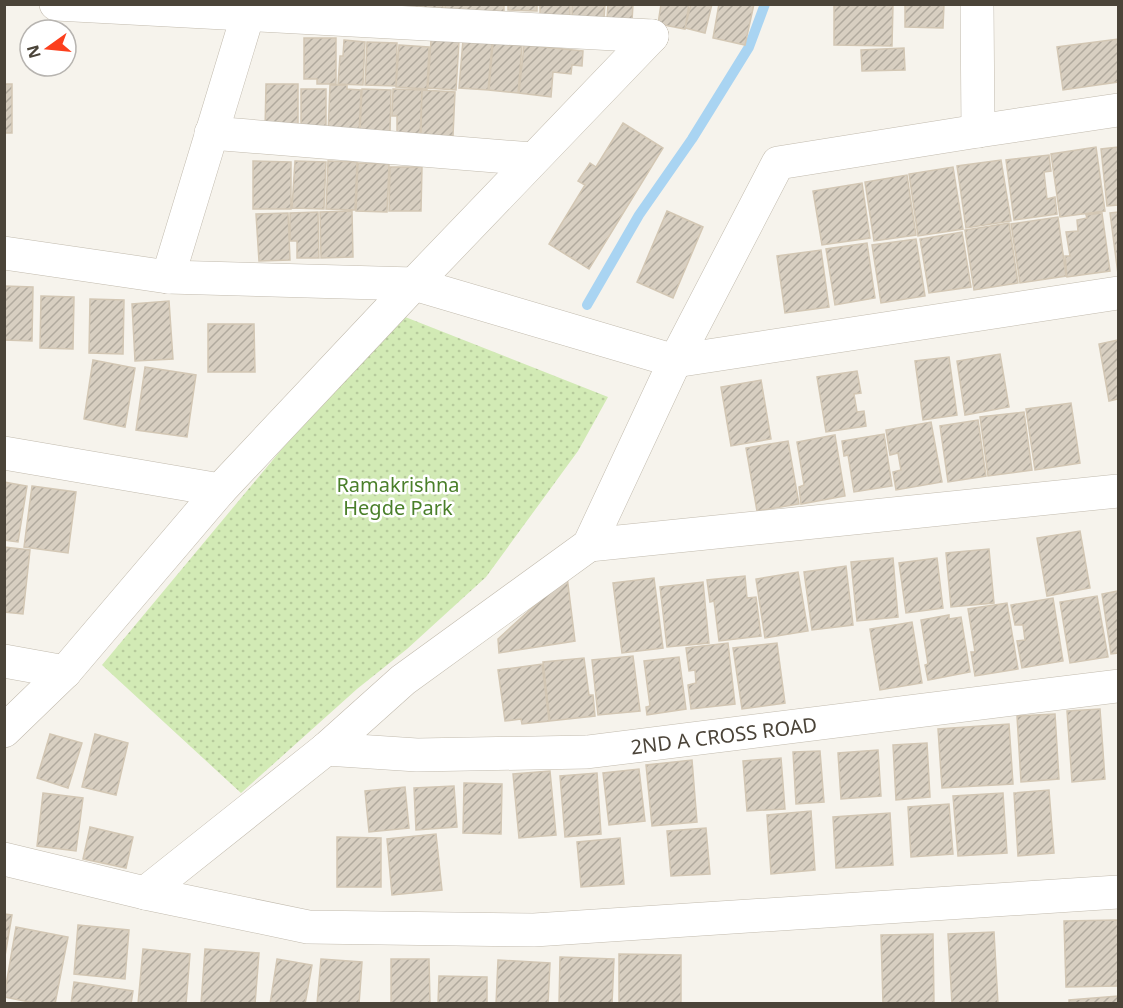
<svg xmlns="http://www.w3.org/2000/svg" width="1123" height="1008" font-family="'Noto Sans',sans-serif">
	<style>
		.park { fill: url(#park-dots) }
		.lines { fill: none; stroke-linecap: round; stroke-linejoin: round }
		.stream { stroke: #a9d4f2; stroke-width: 10 }
		.building { fill: url(#building-hatch); stroke: #d3c7b4; stroke-width: 1.5 }
		.street-casing { stroke: #c2bbae; stroke-width: 34 }
		.street { stroke: #fff; stroke-width: 33 }
		.labels { text-anchor: middle; dominant-baseline: central; stroke-width: 5; stroke-linejoin: round; paint-order: stroke }
		.park-label { font-size: 20px; fill: #4a7f2a; stroke: #fff }
		.street-label { font-size: 20px; fill: #4b4439; stroke: #fff }
	</style>
	<defs>
		<pattern id="park-dots" width="8" height="8" patternUnits="userSpaceOnUse" patternTransform="scale(1.5)"><rect width="8" height="8" fill="#d2eab5"/><path d="M2 2h.1M6 6h.1" fill="none" stroke="#b6ca9c" stroke-width="1.8" stroke-linecap="round"/></pattern>
		<pattern id="building-hatch" width="6" height="6" patternUnits="userSpaceOnUse" patternTransform="scale(1.5)"><rect width="6" height="6" fill="#d8cfc1"/><path d="M-1 1l2-2M0 6l6-6M5 7l2-2" fill="none" stroke="#b1aa9e"/></pattern>
	</defs>
	<rect width="100%" height="100%" fill="#f6f3ec"/>
	<path class="park" d="M395 313 608 397 578 451 486 577 407 649 357 689 241 793 102 665Z"/>
	<g class="lines">
		<path class="stream" d="M587 305 639 215 692 139 749 47 765 4"/>
	</g>
	<path class="building" d="M382 4H443V10L382 9Z
		M445 4H504V12L445 9Z
		M508 4H537V11L508 10Z
		M540 4H570V16L540 15Z
		M572 4H605L604 18 572 17Z
		M608 4H633L632 21 607 19Z
		M661 4H689L685 29 658 24Z
		M691 4H712L705 33 685 28Z
		M719 4H754L745 45 713 38Z
		M834 4H893L892 46 834 45Z
		M905 4H944L943 28 905 27Z
		M304 38H336V84H317V79H304Z
		M1118 39V82L1063 90 1057 47Z
		M344 40 365 42 363 85 338 84 340 56H343Z
		M431 40 459 41 456 90 428 88Z
		M463 40 492 43 488 90 459 88Z
		M367 42 397 43 396 86 365 85Z
		M493 43 522 46 518 93 489 90Z
		M399 45 429 47 427 89 396 87Z
		M524 45 583 51 582 66 572 65 571 74 553 72 551 97 519 93Z
		M904 48 905 70 862 71 861 50Z
		M4 84H12V133H4Z
		M266 84H298V131H265Z
		M330 85H347V89L361 90 359 135 328 134Z
		M301 89H326V133H301Z
		M362 89 391 90 390 133 360 132Z
		M393 89 422 90 420 136H397V116H392Z
		M422 90 455 92 453 136 421 135Z
		M623 123 663 148 589 269 549 244 585 185 578 181 590 163 596 167Z
		M1096 147 1105 211 1060 217 1051 154Z
		M1118 147V205L1107 206 1101 149Z
		M1049 155 1051 171 1044 172 1047 199 1055 197 1057 214 1014 220 1006 160Z
		M1001 160 1011 221 966 228 957 166Z
		M253 161 291 162V209H253Z
		M295 161 326 162 324 209 292 208Z
		M328 161 357 162 355 210 326 209Z
		M358 163 389 164 387 212 356 211Z
		M390 167H422L421 211H389Z
		M953 167 963 229 918 236 909 174Z
		M907 175 916 235 874 241 865 182Z
		M862 183 870 238 822 245 813 191Z
		M352 211 353 257 321 258 320 212Z
		M667 211 703 227 673 298 637 282Z
		M318 212 319 258H297V241H290V213Z
		M1118 212V274L1110 213Z
		M288 213 290 260 259 261 256 214Z
		M1102 213 1110 271 1067 277 1065 256H1070L1066 232 1078 231 1077 220 1087 218 1086 215Z
		M1058 217 1066 276 1020 283 1011 224Z
		M1009 223 1018 283 974 290 965 230Z
		M962 232 971 287 929 293 920 239Z
		M916 239 925 296 881 303 872 245Z
		M867 243 875 298 835 305 826 249Z
		M821 250 829 307 785 313 777 256Z
		M4 286 33 287 32 341 4 340Z
		M41 296 74 297 73 349 40 348Z
		M90 299 124 300 123 354 89 353Z
		M169 301 173 359 135 361 132 304Z
		M208 324H254L255 372H208Z
		M1118 340V399L1109 401 1099 344Z
		M1000 354 1009 407 965 415 957 361Z
		M949 357 957 415 923 420 915 361Z
		M93 360 135 368 125 427 84 419Z
		M145 367 196 375 187 437 136 430Z
		M857 371 861 393 854 394 857 412 864 411 866 426 826 432 817 377Z
		M761 380 771 439 731 446 721 387Z
		M1071 403 1080 463 1035 470 1026 409Z
		M1024 412 1032 470 988 476 980 417Z
		M978 420 986 476 948 482 940 426Z
		M931 422 942 482 896 490 893 472 901 470 898 453 890 455 886 430Z
		M884 434 892 486 854 492 848 455 844 456 842 441Z
		M835 435 845 496 801 504 799 487 804 485 797 442Z
		M788 441 799 504 757 511 746 448Z
		M4 482 27 486 18 542 4 540Z
		M32 486 76 492 68 553 24 547Z
		M1080 531 1090 588 1047 596 1037 538Z
		M4 547 30 550 23 614 4 612Z
		M989 549 994 603 951 607 946 553Z
		M893 558 898 617 857 621 851 562Z
		M937 558 943 608 906 613 899 563Z
		M846 566 853 625 812 630 804 572Z
		M798 572 808 631 765 638 756 579Z
		M567 576 575 641 499 653 498 639Z
		M745 576 747 598 756 597 761 636 719 641 714 601 710 602 707 580Z
		M654 578 663 648 622 653 613 583Z
		M703 582 709 643 667 647 660 587Z
		M1118 591V653L1111 654 1102 594Z
		M1097 596 1108 657 1070 663 1060 602Z
		M1053 598 1063 661 1022 668 1017 641 1025 640 1023 625H1015L1011 605Z
		M1007 603 1018 669 975 676 971 652H975L968 609Z
		M949 615V619L961 617 970 672 928 680 925 665 928 664 921 620Z
		M912 622 922 683 880 690 870 629Z
		M728 643 735 704 691 709 688 685 696 683 695 670 689 671 686 648Z
		M777 643 785 703 742 709 733 648Z
		M633 656 640 711 598 715 592 660Z
		M679 657 686 709 647 715 646 707 650 706 644 661Z
		M584 658 589 695H593L595 716 550 721 543 662Z
		M542 664 549 721 522 724 521 719 505 721 498 670Z
		M1100 709 1105 779 1072 782 1067 711Z
		M1055 714 1059 779 1021 782 1017 716Z
		M1009 724 1013 784 942 788 938 729Z
		M50 734 82 743 68 788 37 778Z
		M95 734 128 743 116 795 82 787Z
		M927 743 930 797 896 800 893 745Z
		M878 750 881 796 841 799 838 753Z
		M820 751 824 802 796 804 793 752Z
		M781 758 785 809 747 811 743 761Z
		M692 760 697 822 652 826 646 765Z
		M639 769 645 821 609 825 603 773Z
		M550 771 556 835 519 838 513 774Z
		M597 773 601 834 565 837 560 776Z
		M464 783 502 784 501 834 463 833Z
		M454 786 457 827 416 830 414 788Z
		M405 787 409 828 369 832 365 791Z
		M1049 790 1054 853 1018 856 1014 793Z
		M43 793 83 798 76 851 37 846Z
		M1003 793 1007 853 958 856 953 796Z
		M949 804 953 854 911 857 908 807Z
		M811 811 815 870 771 874 767 815Z
		M890 813 893 865 836 868 833 817Z
		M90 827 133 837 126 868 83 859Z
		M706 828 710 874 671 876 667 831Z
		M436 834 442 890 392 895 387 839Z
		M337 837 381 838V887H337Z
		M620 838 624 884 581 887 577 842Z
		M4 914 12 915 4 962Z
		M1118 920V986L1066 987 1064 921Z
		M78 925 129 930 125 979 74 974Z
		M16 927 68 937 55 1004H39L4 997Z
		M994 932 998 1004H952L948 934Z
		M933 934 934 1004H883L881 935Z
		M143 949 190 954 186 1004H138Z
		M205 949 259 953 255 1004H201Z
		M619 954 681 955V1004H619Z
		M560 957 614 959 612 1004H559Z
		M277 959 312 965 305 1004H270Z
		M321 959 362 962 359 1004H317Z
		M391 959H429L430 1004H391Z
		M498 960 550 963 548 1004H496Z
		M439 976 487 977V1004H438Z
		M74 982 133 991 131 1004H71Z
		M1118 996V1004H1069V1000Z"/>
	<g class="lines">
		<g class="street-casing">
			<g id="street">
				<path d="M56 4 652 36"/>
				<path d="M977 4 978 131"/>
				<path d="M211 133 532 159"/>
				<path d="M4 253 168 277 414 284 675 361 1118 293"/>
				<path d="M168 277 248 14"/>
				<path d="M4 453 220 490"/>
				<path d="M589 545 1118 491"/>
				<path d="M4 661 65 672"/>
				<path d="M4 731 65 672 220 490 414 284 652 36"/>
				<path id="s1" d="M326 749 417 755 587 752 1118 686"/>
				<path d="M4 859 145 893 308 927 534 930 1118 892"/>
				<path d="M145 893 326 749 403 680 589 545 675 361 778 163 978 131 1118 110"/>
			</g>
		</g>
		<use href="#street" class="street"/>
	</g>
	<g class="labels">
		<g class="park-label">
			<text x="398" y="484">Ramakrishna<tspan x="398" dy="23">Hegde Park</tspan></text>
		</g>
		<g class="street-label">
			<text stroke="none"><textPath href="#s1" startOffset="399">2ND A CROSS ROAD</textPath></text>
		</g>
	</g>
	<rect width="1123" height="1008" fill="none" stroke="#4b4439" stroke-width="12"/>
	<g transform="translate(48 48) rotate(255)"><circle r="28" fill="#ffffff" stroke="#b7b4b0" stroke-width="1.5"/>
	<path d="M0-4.5L10 22L0 15L-10 22Z" fill="#fc3f1d"/>
	<text y="-9" font-size="16" font-weight="bold" text-anchor="middle" fill="#4b4439">N</text>
	</g>
</svg>
